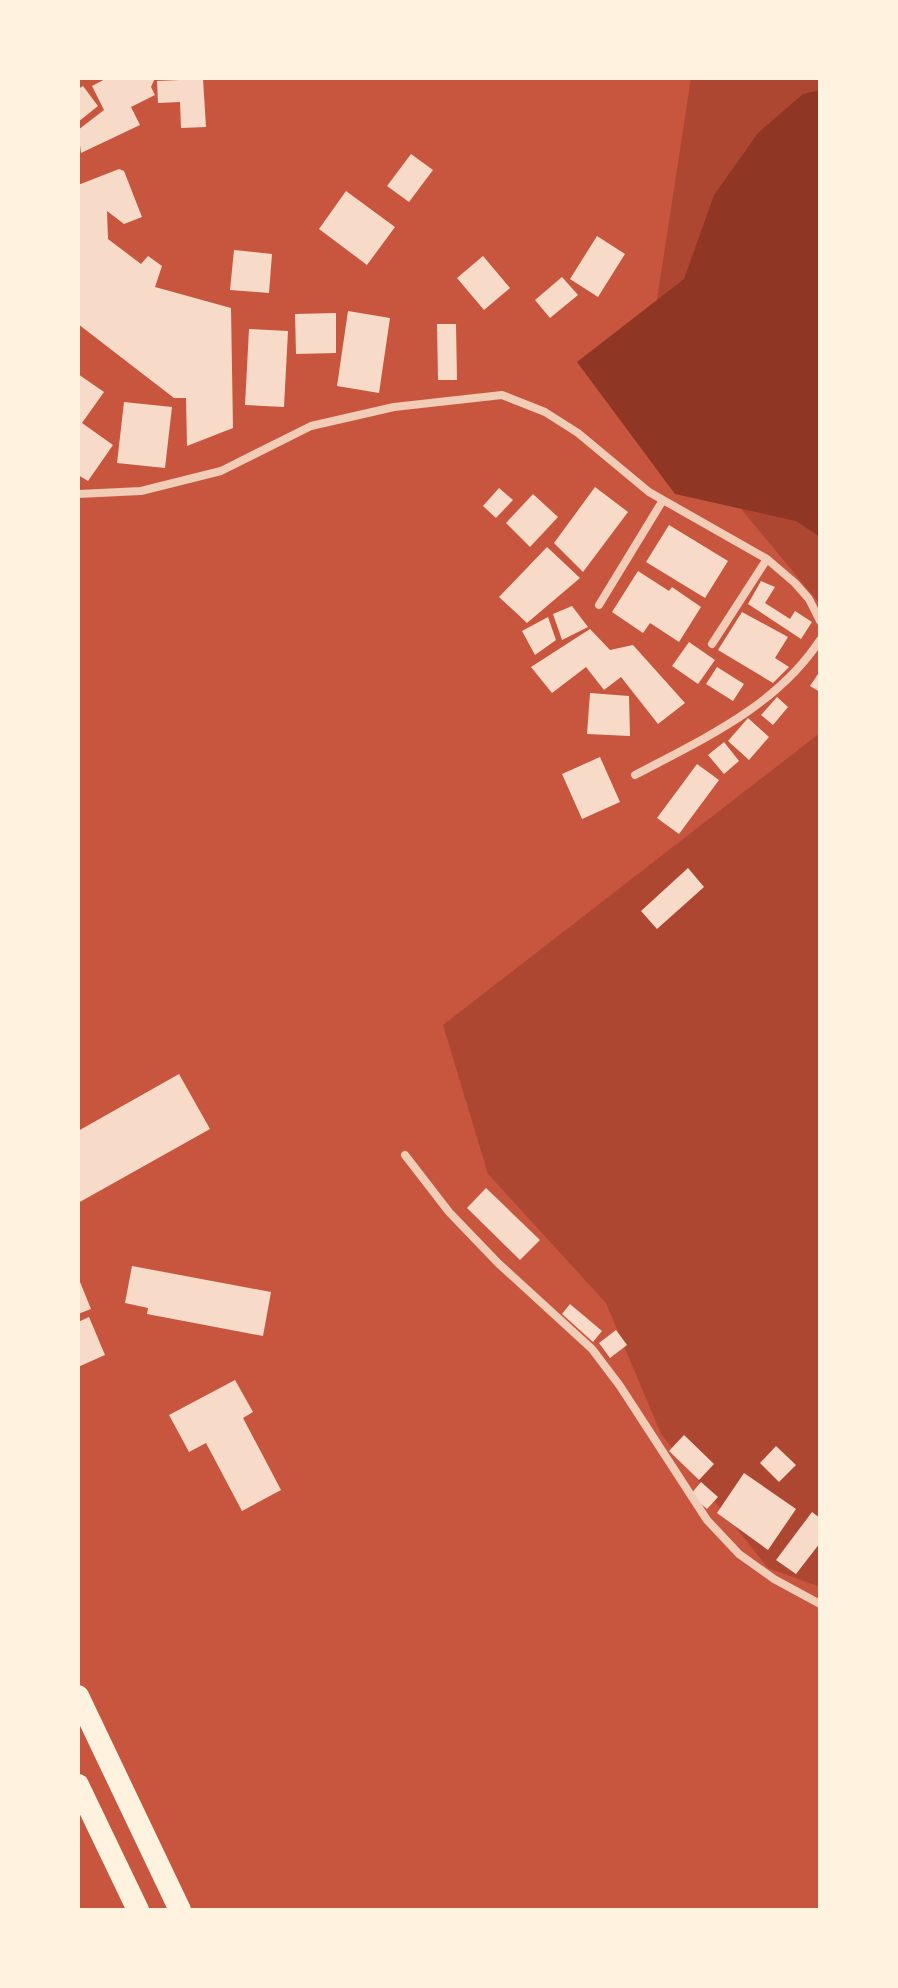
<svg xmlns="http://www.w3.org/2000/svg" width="898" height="1988" font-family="'IBM Plex Sans',sans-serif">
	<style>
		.green { fill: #ae4732 }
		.water { fill: #8f3625 }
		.building { fill: #f7dbc8 }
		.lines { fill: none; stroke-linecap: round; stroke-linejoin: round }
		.minor { stroke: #f1ccb7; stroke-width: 8 }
		.trunk { stroke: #fff3e0; stroke-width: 22 }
	</style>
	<rect width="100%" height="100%" fill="#c8553d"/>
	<path class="green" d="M691 78H820V604L643 391Z
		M820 733V1587L768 1568 661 1434 606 1303 488 1174 443 1025Z"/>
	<path class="water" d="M820 90V537L796 521 675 494 577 362 684 279 714 195 758 133 803 94Z"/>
	<path class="building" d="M107 78H155L151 87 155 95 131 107 140 125 81 153 78 130 104 110 92 86Z
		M203 79 206 127 181 128 180 102 158 103 157 81Z
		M83 86 98 106 78 122V89Z
		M411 154 433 170 409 202 387 186Z
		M119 169 124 171 142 217 124 224 107 211 108 239 141 264 148 256 162 266 155 287 231 308 233 428 187 446 186 398H174L78 324V185Z
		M346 191 395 227 367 265 319 229Z
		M597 236 625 254 598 297 570 279Z
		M234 250 272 254 269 293 230 290Z
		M483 256 510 288 484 310 457 278Z
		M562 277 578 295 550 318 535 300Z
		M348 311 390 318 379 393 337 386Z
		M336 313V353L296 354 295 314Z
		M437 324H456L457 380H438Z
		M249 329 288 331 284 407 245 405Z
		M78 374 104 392 82 423 113 445 88 481 78 475Z
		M124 402 172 407 165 468 117 463Z
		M595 487 628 512 583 572 554 543Z
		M499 488 513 500 496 518 483 506Z
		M533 494 558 517 530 547 506 523Z
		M669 525 728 561 705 598 646 562Z
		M547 547 580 578 527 623 499 597Z
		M638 571 669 591 672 587 701 607 679 642 650 623 643 633 612 612Z
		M761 581 775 587 765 603 790 619 795 611 812 622 801 639 748 604Z
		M572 606 588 627 562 640 553 614Z
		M742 612 788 637 775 658 789 667 773 683 718 650Z
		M548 617 556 640 535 655 522 631Z
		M590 629 610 650 633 645 685 703 658 724 621 677 604 690 586 667 552 693 531 667Z
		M689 642 715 660 698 684 672 666Z
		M717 667 744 684 733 701 706 684Z
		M820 671V692L810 686Z
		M590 693 629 696 630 736 587 734Z
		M777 697 788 707 773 725 761 715Z
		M748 718 769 737 749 760 728 741Z
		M724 742 739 761 724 774 708 755Z
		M600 757 620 802 582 819 562 774Z
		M697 764 719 780 679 834 657 818Z
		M688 868 704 887 657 929 641 911Z
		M179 1074 210 1129 78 1203V1131Z
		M486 1188 540 1240 520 1260 467 1208Z
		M132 1266 271 1292 263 1336 147 1314 148 1308 125 1303Z
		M78 1277 91 1309 78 1314Z
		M570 1304 602 1331 593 1342 562 1314Z
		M89 1317 105 1355 78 1367V1322Z
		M616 1330 627 1345 610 1358 599 1343Z
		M235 1380 253 1412 243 1418 281 1490 242 1511 206 1443 189 1452 169 1415Z
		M684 1435 714 1464 699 1480 669 1451Z
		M776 1446 796 1465 779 1482 760 1463Z
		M744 1473 796 1509 768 1550 717 1513Z
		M701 1482 718 1497 707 1509 690 1495Z
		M812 1512 820 1518V1543L796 1574 776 1560Z"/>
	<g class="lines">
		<path class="minor" d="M78 494 141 491 221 471 311 426 394 407 502 395 545 412 578 433 649 492 767 559 795 583 809 599 820 621
			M599 605 663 500
			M712 644 767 559
			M635 775C703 739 777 706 820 640
			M405 1155 449 1212 498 1263 592 1349 620 1386 707 1520 739 1554 774 1579 820 1604"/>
		<path class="trunk" d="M78 1696 180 1910
			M78 1785 138 1910"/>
	</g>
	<rect width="898" height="1988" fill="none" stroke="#fff3e0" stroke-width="160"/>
</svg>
